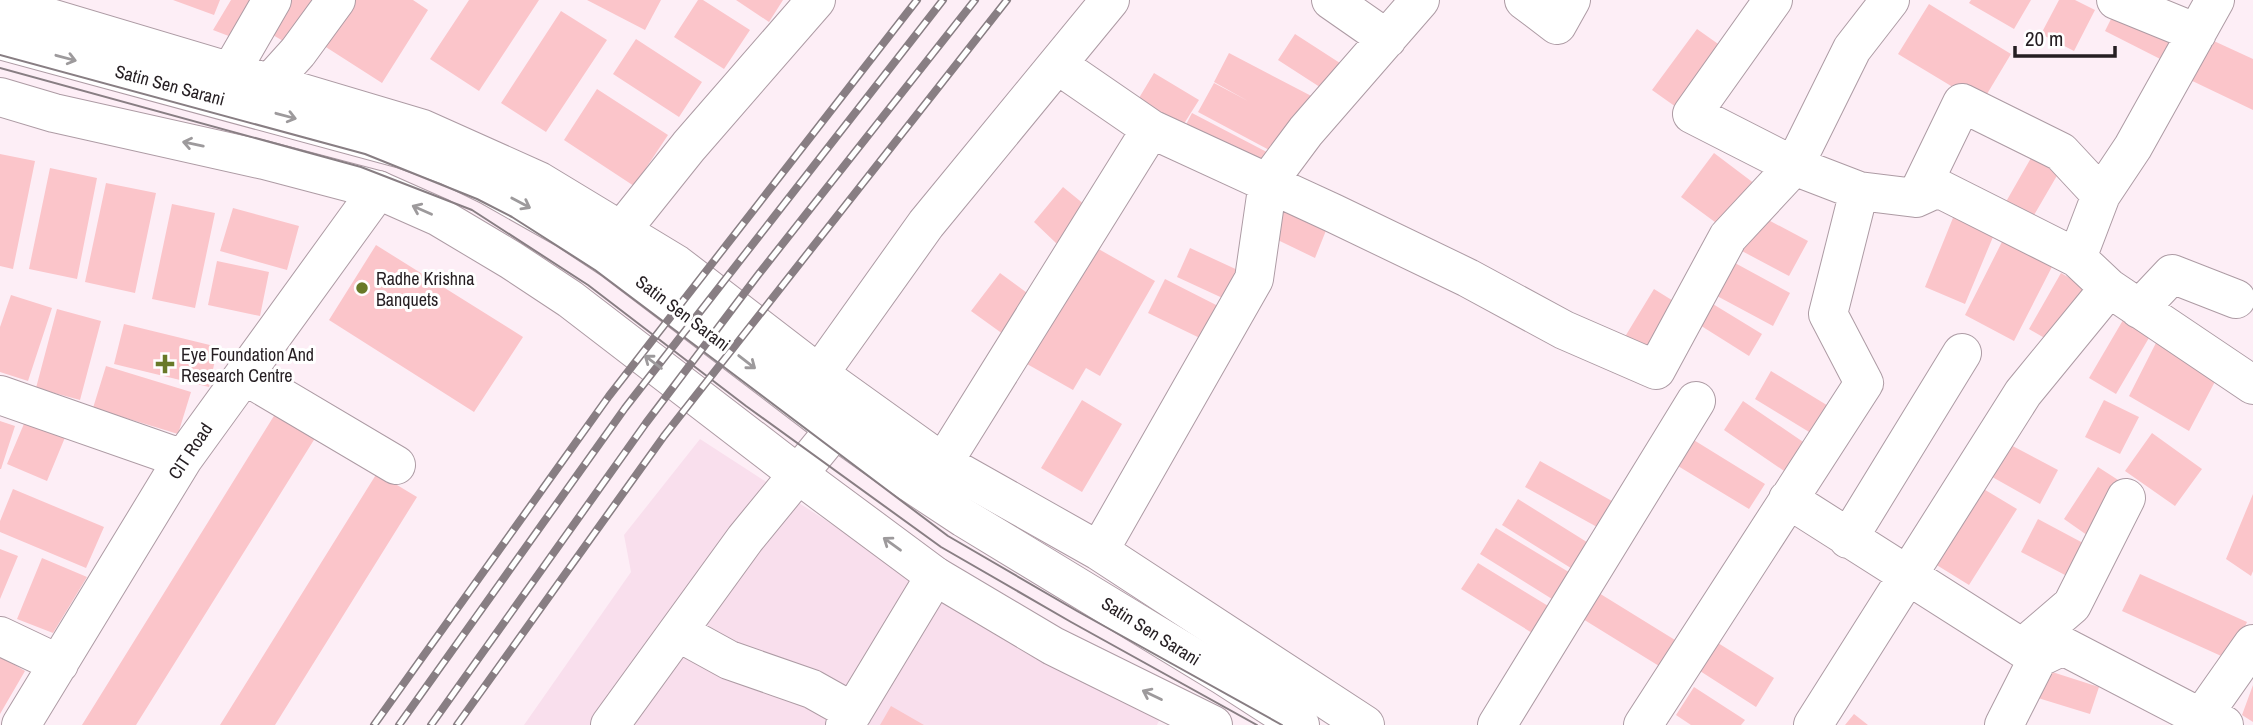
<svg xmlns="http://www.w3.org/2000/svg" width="2253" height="725" font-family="'Archivo Narrow',sans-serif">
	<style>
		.built { fill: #f9dfed }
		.building { fill: #fbc5ca }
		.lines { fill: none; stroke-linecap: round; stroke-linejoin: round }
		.minor-casing { stroke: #ad9ba4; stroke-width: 40 }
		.major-casing { stroke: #ad9ba4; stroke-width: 40 }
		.minor { stroke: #fff; stroke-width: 38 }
		.major { stroke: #fff; stroke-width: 38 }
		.tram { stroke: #887e83; stroke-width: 2 }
		.rail-casing { stroke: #887e83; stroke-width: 8 }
		.rail { stroke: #fff; stroke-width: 5; stroke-dasharray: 16; stroke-linecap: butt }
		.oneway { stroke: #9d9a9c }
		.poi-dot { fill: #687928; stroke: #fff; stroke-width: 2.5 }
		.labels { text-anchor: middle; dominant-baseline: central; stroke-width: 6; stroke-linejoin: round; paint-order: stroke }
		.street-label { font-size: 18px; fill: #251e22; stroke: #fff }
		.poi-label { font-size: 18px; fill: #251e22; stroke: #fff; text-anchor: start }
	</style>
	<rect width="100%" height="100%" fill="#fdeef6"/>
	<path class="built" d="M700 439 921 582 834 725H524L631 572 624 535Z
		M941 592 1162 714 1157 725H853Z"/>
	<path class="building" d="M173 0H220L214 15Z
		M231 0H267L247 43 213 30Z
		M283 0H321L292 46 264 30Z
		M345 0H413L428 10 382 83 318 42Z
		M469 0H539L479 91 430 59Z
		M587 0H661L645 30Z
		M698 0H703L750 30 724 69 674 37Z
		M736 0H783L769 22Z
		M1971 0H2031L2014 29 1969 3Z
		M2059 0H2075L2095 10 2074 51 2041 34Z
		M1929 4 2011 54 1981 104 1898 54Z
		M2117 7 2186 43 2174 66 2105 31Z
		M561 11 607 40 546 132 501 103Z
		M1697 29 1721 46 1676 107 1652 90Z
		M1295 34 1343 65 1326 91 1278 60Z
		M2203 36 2253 59V110L2184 77Z
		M636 39 702 82 679 117 613 74Z
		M1229 53 1321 101 1290 161 1198 112 1214 83 1248 101 1214 82Z
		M1154 73 1199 100 1180 130 1136 103Z
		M597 89 668 135 634 186 564 140Z
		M1192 113 1284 161 1269 191 1177 142Z
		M2035 151 2062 167 2030 222 2003 207Z
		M1714 153 1755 184 1723 228 1681 197Z
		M0 154 35 161 13 269 0 266Z
		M50 168 97 178 77 279 29 269Z
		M106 183 156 193 135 293 85 282Z
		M1063 187 1107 223 1078 264 1034 222Z
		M1276 196 1333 213 1315 258 1261 232Z
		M172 204 215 213 195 308 152 299Z
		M233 208 299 226 287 270 220 251Z
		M1957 208 1998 225 1965 304 1925 287Z
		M1759 215 1808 241 1789 276 1740 250Z
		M2007 232 2057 257 2014 341 1965 315Z
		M376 245 523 337 474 412 329 320Z
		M1095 247 1155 281 1100 376 1086 368 1073 390 1027 364Z
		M1190 248 1242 272 1229 301 1177 277Z
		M217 261 269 272 260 316 208 305Z
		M1735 263 1790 293 1773 326 1717 296Z
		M1000 273 1042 304 1014 342 971 311Z
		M2061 273 2087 288 2055 344 2029 329Z
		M1165 279 1222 308 1206 341 1148 313Z
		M1654 289 1683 307 1651 358 1623 340Z
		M11 295 52 308 28 381 0 372V327Z
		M1708 301 1762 334 1749 356 1695 322Z
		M57 309 101 321 80 400 36 388Z
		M2126 315 2153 331 2116 394 2089 378Z
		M124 324 218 347 209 387 114 364Z
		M2161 333 2220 372 2189 431 2129 396Z
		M106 366 191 392 178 434 93 408Z
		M1771 371 1830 407 1814 435 1755 399Z
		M1082 400 1122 424 1082 492 1041 468Z
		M2104 400 2139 417 2120 454 2085 437Z
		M1743 401 1812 448 1793 477 1724 430Z
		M277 411 317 435 136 725H82Z
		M26 419 66 435 47 481 7 464Z
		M0 421 15 426 1 469H0Z
		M2152 433 2202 469 2175 506 2125 471Z
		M1684 434 1765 484 1749 509 1668 460Z
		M2005 442 2058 470 2040 504 1987 474Z
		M1540 461 1621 506 1606 532 1525 487Z
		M2098 467 2129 487 2094 540 2064 519Z
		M377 473 417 497 275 725H220Z
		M1982 488 2017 509 1969 585 1935 564Z
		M13 489 104 527 86 568 0 532V521Z
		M2253 494V571L2251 576 2226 559Z
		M1518 499 1598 549 1582 575 1502 525Z
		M2038 519 2083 543 2065 575 2021 552Z
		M1496 528 1577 577 1560 604 1480 554Z
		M0 549 18 556 0 599Z
		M42 558 87 577 53 633 17 619Z
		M1478 563 1558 612 1542 639 1461 589Z
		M2140 574 2247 622 2230 660 2122 611Z
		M1594 590 1675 640 1659 666 1578 616Z
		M1718 643 1774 678 1756 707 1700 671Z
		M0 656 25 671 0 714Z
		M2046 670 2099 687 2090 714 2038 698Z
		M2253 685V722L2242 715Z
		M1694 687 1745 720 1741 725H1691L1676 715Z
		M891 706 924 725H880Z
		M1854 714 1868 725H1845Z"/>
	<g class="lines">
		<g class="minor-casing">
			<path id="minor" d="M1331 0 1387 39
				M1524 0 1557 25 1571 0
				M1773 0 1692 114 1794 166 1859 191 1916 198 1938 188 2077 258 2109 288 2253 385
				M2116 0 2197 33
				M0 3 423 129 539 181 676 264 819 374 943 463 1099 551 1365 725
				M1058 65 1151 129 1333 213 1468 278 1564 330 1656 370 1728 237 1794 166 1852 49 1890 0
				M231 71 272 0
				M270 83 298 52 336 0
				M1916 198 1962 103 2061 152 2101 195
				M621 231 689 146 816 0
				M2077 258 2101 195 2133 147 2215 0
				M2139 309 2172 274 2236 299
				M819 374 926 224 1110 0
				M244 375 396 465
				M0 395 183 459
				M943 463 1151 129
				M1788 499 2038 658
				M1848 539 1962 353
				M1099 551 1254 279 1268 182 1306 131 1420 0
				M678 632 729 660 812 689 853 712
				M0 636 59 664
				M2022 648 2072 605 2126 498
				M21 725 183 459 378 190
				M610 725 745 539 835 429
				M845 725 935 576
				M1497 725 1696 401
				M1643 725 1864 383 1828 314 1859 191
				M1813 725 2023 393 2109 288
				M2004 725 2038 658 2063 646 2190 712 2224 725
				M2196 725 2253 644"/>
		</g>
		<g class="major-casing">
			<path id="major" d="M0 40 402 149 447 165 490 186 566 229 613 260 835 429 911 483 964 518 1224 676 1300 725
				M0 97 54 113 264 160 378 190 439 217 511 260 570 299 799 475 935 576 1053 646 1213 725"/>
		</g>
		<use href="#minor" class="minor"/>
		<use href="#major" class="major"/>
		<path class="tram" d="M0 55 365 154 477 199 512 217 595 270 948 536 1077 611 1282 725
			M0 68 361 167 472 210 588 285 746 406 941 547 1071 622 1257 725"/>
		<g class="rail-casing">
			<path id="rail" d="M374 725 609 396 917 0
				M399 725 625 408 943 0
				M431 725 646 423 758 275 975 0
				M457 725 664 436 1007 0"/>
		</g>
		<use href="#rail" class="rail"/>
	</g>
	<defs><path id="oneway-shaft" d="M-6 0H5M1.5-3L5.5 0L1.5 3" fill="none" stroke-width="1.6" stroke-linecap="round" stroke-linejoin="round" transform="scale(1.75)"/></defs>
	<g class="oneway">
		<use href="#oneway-shaft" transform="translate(66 58) rotate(15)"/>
		<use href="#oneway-shaft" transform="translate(286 116) rotate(15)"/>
		<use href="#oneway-shaft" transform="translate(193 144) rotate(-168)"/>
		<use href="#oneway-shaft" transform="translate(521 203) rotate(28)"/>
		<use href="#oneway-shaft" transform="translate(422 210) rotate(-156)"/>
		<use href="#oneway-shaft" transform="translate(653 362) rotate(-143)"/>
		<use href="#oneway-shaft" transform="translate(747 362) rotate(38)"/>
		<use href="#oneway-shaft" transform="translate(892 544) rotate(-144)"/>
		<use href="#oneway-shaft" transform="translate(1152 695) rotate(-154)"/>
	</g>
	<g class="poi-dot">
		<circle cx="362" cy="288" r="7"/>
		<path d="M161.5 353.5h7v7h7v7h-7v7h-7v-7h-7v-7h7z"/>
	</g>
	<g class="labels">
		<g class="street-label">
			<text transform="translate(170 85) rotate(15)">Satin Sen Sarani</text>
			<text transform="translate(683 313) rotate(37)">Satin Sen Sarani</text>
			<text transform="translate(190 451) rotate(-56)">CIT Road</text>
			<text transform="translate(1151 631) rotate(32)">Satin Sen Sarani</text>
		</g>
		<g class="poi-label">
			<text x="376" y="278">Radhe Krishna<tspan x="376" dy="21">Banquets</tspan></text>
			<text x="181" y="354">Eye Foundation And<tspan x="181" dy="21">Research Centre</tspan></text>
		</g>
	</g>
	<path d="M2015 46v10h100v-10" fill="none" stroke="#251e22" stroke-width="3.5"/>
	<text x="2025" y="46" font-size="21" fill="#251e22" stroke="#ffffff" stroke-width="5" paint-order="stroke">20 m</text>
</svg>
